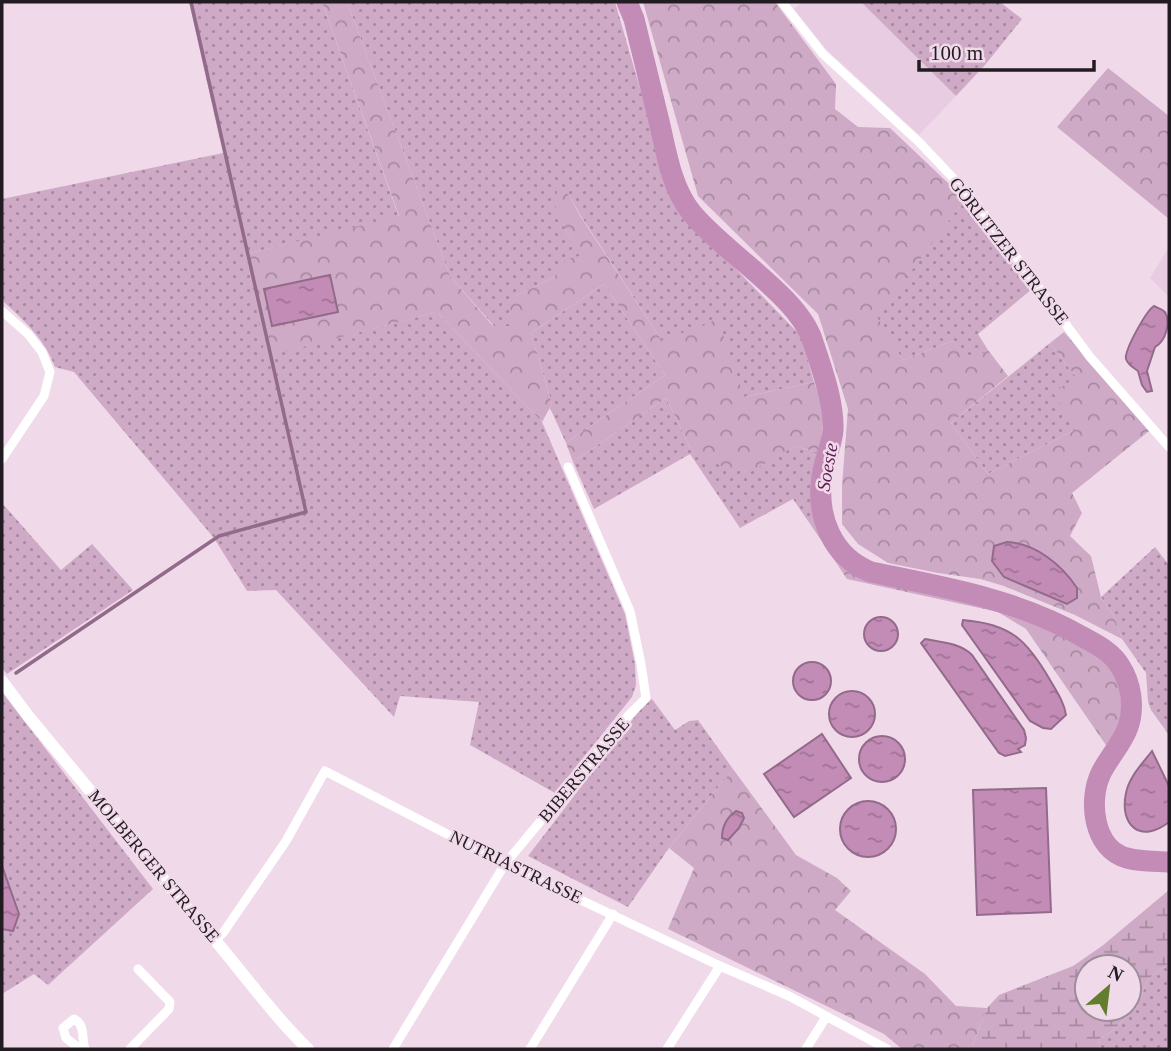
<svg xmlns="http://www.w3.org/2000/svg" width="1171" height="1051" font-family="'Times New Roman',serif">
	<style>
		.built { fill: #e8cce1 }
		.grass { fill: url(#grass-dots) }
		.forest { fill: url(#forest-crowns); fill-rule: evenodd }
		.wetland { fill: url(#wetland-marsh); fill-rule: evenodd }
		.water { fill: url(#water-ripples); stroke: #936a8a; stroke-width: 2 }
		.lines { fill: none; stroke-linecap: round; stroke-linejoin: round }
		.stream { stroke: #936a8a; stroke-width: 3.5 }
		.river { stroke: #c38cb7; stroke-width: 21 }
		.minor { stroke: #fff; stroke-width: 9 }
		.secondary { stroke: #fff; stroke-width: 12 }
		.labels { text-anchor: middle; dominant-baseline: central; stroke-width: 5; stroke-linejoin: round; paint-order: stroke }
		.street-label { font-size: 18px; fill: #221b21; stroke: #f0daea }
		.water-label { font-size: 19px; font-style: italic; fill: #5e1d54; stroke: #f0daea }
	</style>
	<defs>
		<pattern id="grass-dots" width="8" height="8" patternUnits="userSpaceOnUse" patternTransform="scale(1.75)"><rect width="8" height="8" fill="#ceaac6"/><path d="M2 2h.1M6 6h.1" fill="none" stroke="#a78aa0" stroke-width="1.8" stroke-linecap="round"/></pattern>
		<pattern id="forest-crowns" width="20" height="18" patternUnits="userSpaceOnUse" patternTransform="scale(1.75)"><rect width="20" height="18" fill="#ceaac6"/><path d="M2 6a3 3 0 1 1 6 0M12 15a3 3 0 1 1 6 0" fill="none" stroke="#a78aa0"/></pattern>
		<pattern id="wetland-marsh" width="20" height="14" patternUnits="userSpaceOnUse" patternTransform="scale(1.75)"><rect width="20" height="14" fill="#ceaac6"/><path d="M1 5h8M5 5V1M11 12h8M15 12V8" fill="none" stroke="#a78aa0"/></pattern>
		<pattern id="water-ripples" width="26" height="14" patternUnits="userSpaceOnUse" patternTransform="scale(1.75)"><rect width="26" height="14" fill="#c38cb7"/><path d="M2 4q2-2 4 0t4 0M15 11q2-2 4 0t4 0" fill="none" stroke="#9e7294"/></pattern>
	</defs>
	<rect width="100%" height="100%" fill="#f0daea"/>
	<path class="built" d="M802 2H861L956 96 919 135 826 49 794 9Z
		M1169 247V297L1150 278Z"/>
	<path class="grass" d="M189 2H322L399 217 246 254 266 356 437 312 542 422 625 614 635 664 636 685 632 697 555 793 470 745 479 702 400 696 394 717 276 590 247 591 214 538 74 372 55 367C44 338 24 321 2 300V199L223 153Z
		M347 2H615L674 205 801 336 814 382 744 397 662 341 579 213 569 195 559 187 555 203 567 233 586 254 559 275 515 296 514 326H494L450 276Z
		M861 2H1000L1022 19 985 65 956 96Z
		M965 199 1032 289 978 334 988 350 967 364 953 341 903 360 876 317Z
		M604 284 665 375 566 443 550 408 552 404 531 333Z
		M1050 343 1076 377 1077 429 988 474 951 423Z
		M666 398 693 453 750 471 795 446 820 453 816 501 824 538 821 540 793 499 740 528 690 454 594 509 573 462Z
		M2 503 61 570 92 544 133 590 7 674 2 668Z
		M1155 547 1169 565V735L1151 710 1148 702 1146 673 1122 639 1114 616 1101 597Z
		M2 692 153 889 48 985 34 974 2 994Z
		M652 699 675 730 689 721 698 720 733 769 669 848 628 907 528 856 646 702Z
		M1169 963V1049H1100L1098 1040 1112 1031 1137 1007 1148 979Z"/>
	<path class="forest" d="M322 2H347L450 276 493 326H514L510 309 515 296 559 275 565 260 585 254 567 233 554 203 559 186 569 195 579 214 662 341 718 319 744 397 814 382 824 408 820 453 795 446 750 472 724 467 693 453 666 398 573 462 566 443 665 375 604 284 531 333 552 404 542 422 437 312 265 357 246 254 399 216Z
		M643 2H775L836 84 835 109 858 127 890 128 965 199 877 317 903 360 953 341 967 363 988 350 1008 376 951 423 988 474 1077 429 1053 393 1076 377 1050 343 1064 332 1149 431 1072 493 1082 513 1070 536 1091 556 1101 597 1114 616 1122 639 1075 615 1004 586 980 579 938 573 888 563 858 544 842 524V485L848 409 818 314 698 196ZM1020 543 1056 563 1070 578 1067 604 1004 577Z
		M1108 68 1169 116V219L1057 127Z
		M824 538 858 571 1003 606 1047 622 1106 658 1119 683 1123 717 1108 748 1026 629 998 612 847 579 821 540Z
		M733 769 796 855 837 878 851 891 835 910 925 974 956 1006 987 1008 971 1049H902L884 1034 668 929 694 868 669 848Z"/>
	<path class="wetland" d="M1169 890V963L1148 979 1137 1007 1112 1031 1098 1040 1100 1049H971L987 1008 999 995 1073 966 1102 946ZM1087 967H1129V1009H1087Z"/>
	<path class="water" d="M330 275 338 312 272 326 264 289Z
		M1154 306C1158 308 1162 309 1165 312 1171 322 1166 341 1155 347L1147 371 1152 391 1147 392 1142 385 1138 371C1134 368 1128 365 1126 359 1124 351 1146 311 1154 306Z
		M1007 542C1035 543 1062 565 1077 588V598L1067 604 1004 577 992 561 994 546Z
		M864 634a17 17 0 1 1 34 0a17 17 0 1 1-34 0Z
		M963 620C1011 624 1027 640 1050 680 1057 692 1064 702 1066 715L1051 729 1043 728 1030 721 962 625Z
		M925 639C941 642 960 643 972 655L1024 730 1026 738 1025 745 1018 749 1021 752 1005 756 999 753 921 643Z
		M793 681a19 19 0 1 1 38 0a19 19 0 1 1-38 0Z
		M829 714a23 23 0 1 1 46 0a23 23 0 1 1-46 0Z
		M822 734 851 778 794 817 764 774Z
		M859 759a23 23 0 1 1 46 0a23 23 0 1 1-46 0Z
		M1152 751 1169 786V822C1141 844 1119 826 1126 793 1129 777 1142 764 1152 751Z
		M1046 788 1051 912 977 915 973 790Z
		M840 829a28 28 0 1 1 56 0a28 28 0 1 1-56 0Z
		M736 811 742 813 744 818 739 828 728 840 722 838C722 826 726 818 736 811Z
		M2 866 19 914 13 931 2 929Z"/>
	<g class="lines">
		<path class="stream" d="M16 673 219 536 306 512 191 2"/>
		<path class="river" d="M627 2 634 19C642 52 650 85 658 117 666 149 670 185 691 212 723 252 799 296 813 342 822 370 834 401 833 430 832 445 824 461 822 476 816 516 832 557 871 572 944 587 1017 599 1083 637 1096 644 1112 652 1120 666 1131 683 1135 707 1128 727 1122 744 1109 757 1101 773 1088 800 1093 849 1127 858 1141 862 1155 861 1169 862"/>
		<path class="minor" d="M782 2 823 54 919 142 973 199 1090 357 1169 447
			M2 311 28 334 42 352 50 372 44 396 2 459
			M216 939 223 933 286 841 325 771 505 864 720 966 789 996 887 1049
			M80 1049 66 1038 63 1028 74 1019C86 1025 81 1038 85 1049
			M130 1049 169 1009 170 1002 138 969
			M393 1049 505 864 627 717 646 698 641 664 630 611 568 467
			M530 1049 613 914
			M667 1049 720 966
			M806 1049 826 1017"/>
		<path class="secondary" d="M2 681 29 717 188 909C230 954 264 1006 308 1049"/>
	</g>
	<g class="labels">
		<g class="street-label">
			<text transform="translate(1009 251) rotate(52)">GÖRLITZER STRASSE</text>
			<text transform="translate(584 770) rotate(-50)">BIBERSTRASSE</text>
			<text transform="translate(154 866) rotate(50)">MOLBERGER STRASSE</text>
			<text transform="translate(516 867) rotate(26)">NUTRIASTRASSE</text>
		</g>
		<g class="water-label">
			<text transform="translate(827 467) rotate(-80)">Soeste</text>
		</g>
	</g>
	<rect width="1171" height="1051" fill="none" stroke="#221b21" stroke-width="7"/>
	<g transform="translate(1108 988) rotate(28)"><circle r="33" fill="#f0daea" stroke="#9e8e9a" stroke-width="2"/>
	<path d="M0-5L12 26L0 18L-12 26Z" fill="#637c2e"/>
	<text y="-10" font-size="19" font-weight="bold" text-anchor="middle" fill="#221b21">N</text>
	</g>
	<path d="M919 60v10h175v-10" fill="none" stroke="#221b21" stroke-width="3.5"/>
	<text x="930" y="60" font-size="21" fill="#221b21" stroke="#f0daea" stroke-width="5" paint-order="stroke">100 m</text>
</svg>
